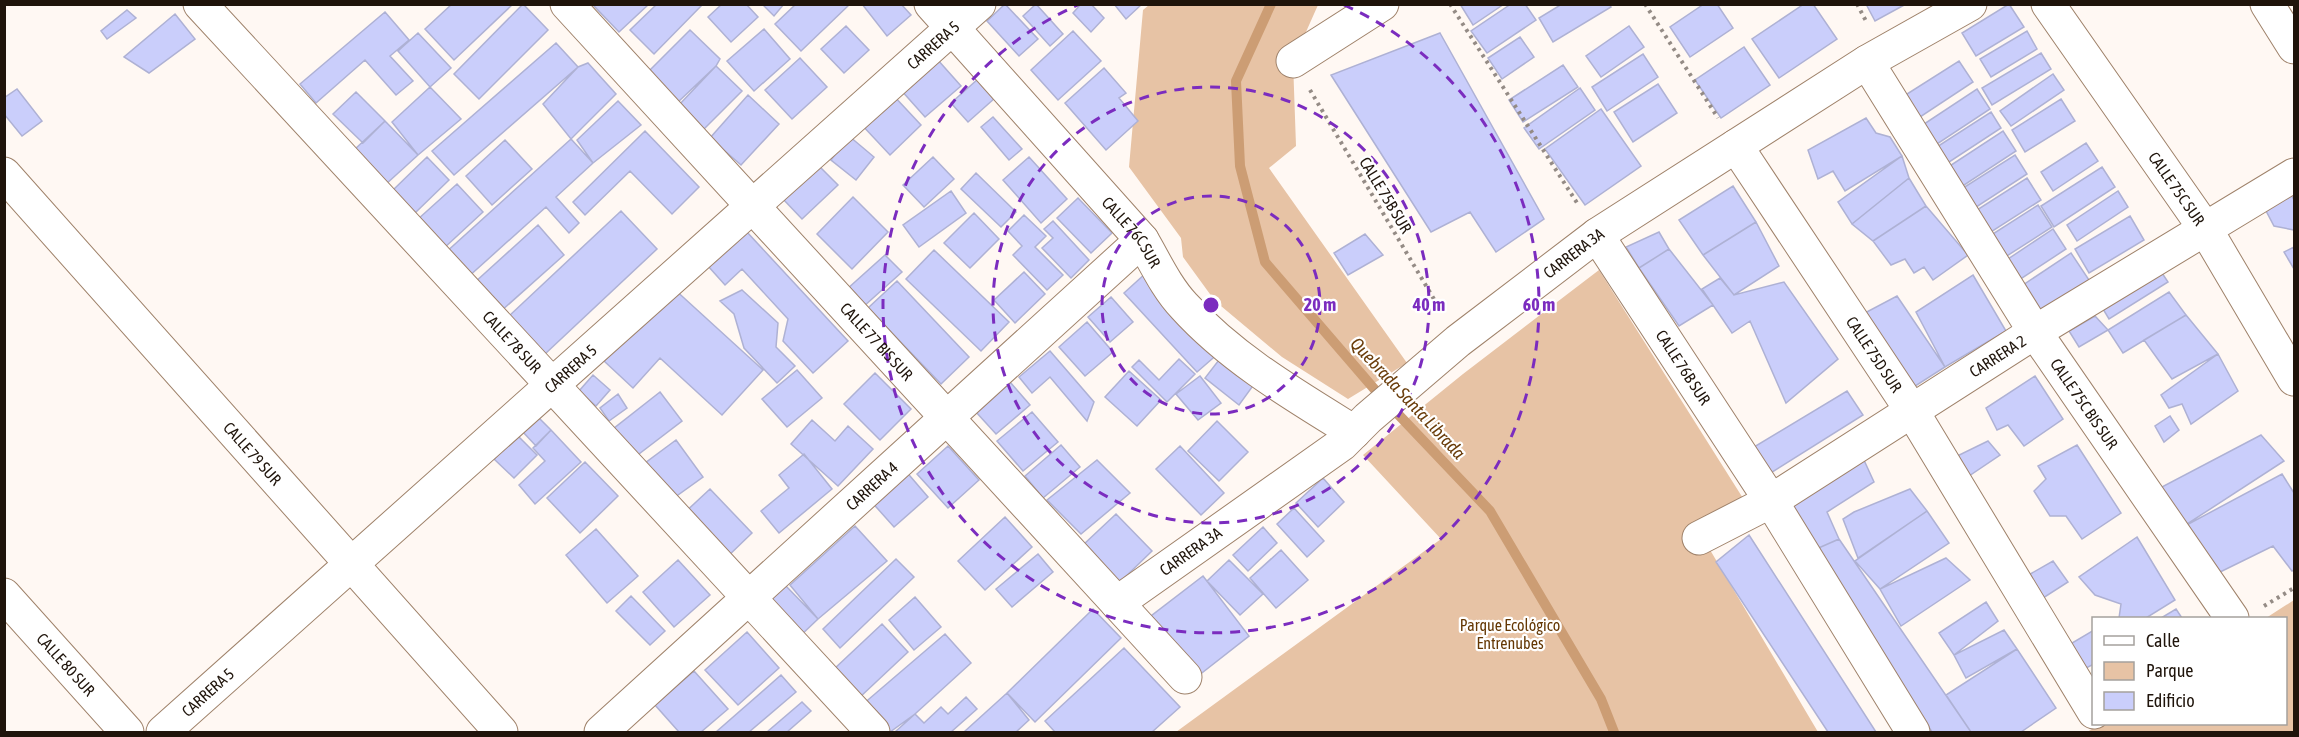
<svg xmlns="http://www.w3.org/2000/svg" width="2299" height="737" font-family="'Asap Condensed',sans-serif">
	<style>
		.green { fill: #e7c3a5 }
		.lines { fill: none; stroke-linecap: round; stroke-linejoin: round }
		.stream { stroke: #cc9d74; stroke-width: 10 }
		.building { fill: #cacefb; stroke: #aeb1d4; stroke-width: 1.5 }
		.minor-casing { stroke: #9f826a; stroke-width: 35 }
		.path { stroke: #948b85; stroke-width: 4; stroke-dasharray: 3 4.5; stroke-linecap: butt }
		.minor { stroke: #fff; stroke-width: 33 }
		.ring { fill: none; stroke: #7b2cbf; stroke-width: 3; stroke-dasharray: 10 8 }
		.labels { text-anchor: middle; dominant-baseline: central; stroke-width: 4.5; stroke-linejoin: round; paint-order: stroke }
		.street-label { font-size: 16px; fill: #1f140b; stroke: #fff }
		.park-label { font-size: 16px; fill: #643703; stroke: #fff }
		.water-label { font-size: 18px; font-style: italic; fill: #6a3d0b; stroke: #fff }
		.centre { fill: #7b2cbf; stroke: #fff; stroke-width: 3 }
		.ring-label { font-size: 18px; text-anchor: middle; font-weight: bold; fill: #7b2cbf; stroke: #fff; stroke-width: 4.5; stroke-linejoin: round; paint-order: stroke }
	</style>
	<rect width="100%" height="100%" fill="#fff8f3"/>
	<path class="green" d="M1149 5H1318L1293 61 1296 146 1269 168 1407 363 1348 399 1282 357 1215 301 1183 257 1181 238 1129 167 1143 10Z
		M1599 270 1746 503 1700 533 1818 732H1176L1441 539 1363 455 1463 374Z
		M2294 600V732H2087L2101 724H2286V618H2266Z"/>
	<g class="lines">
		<path class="stream" d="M1271 4 1236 81 1240 166 1265 262 1376 391 1490 511 1601 699 1614 732"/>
	</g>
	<path class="building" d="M452 4H513L454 60 425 29Z
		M523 4 548 30 479 99 454 74Z
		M595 4H649L619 32 594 6Z
		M657 4H703L654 54 630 30Z
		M722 4H746L758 17 731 42 708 17Z
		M762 4H784L774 16Z
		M796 4H850L801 51 775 24Z
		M862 4H901L911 15 887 36Z
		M1005 4 1038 39 1019 56 987 21Z
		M1036 4 1063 34 1050 46 1023 16Z
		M1081 4H1091L1104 18 1091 32 1073 13Z
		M1114 4H1142L1126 19Z
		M1460 4H1504L1473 25Z
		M1511 4H1525L1536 20 1487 53 1471 31Z
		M1562 4H1609L1611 7 1553 42 1539 18Z
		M1704 4H1717L1733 28 1690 57 1670 27Z
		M1804 4H1813L1837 39 1779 78 1752 39Z
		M1866 4H1906L1875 21Z
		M2009 4 2024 27 1976 56 1962 33Z
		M127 10 136 18 107 39 101 31Z
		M385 12 409 40 390 56 413 81 396 95 365 60 316 103 300 84Z
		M175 14 195 39 149 73 124 57Z
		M846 26 869 50 844 73 821 49Z
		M1629 26 1644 47 1601 77 1586 56Z
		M764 29 790 59 754 91 727 61Z
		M690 30 720 59 716 66 677 103 647 73Z
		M1073 31 1101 61 1058 100 1031 70Z
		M2027 31 2037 49 1991 77 1980 59Z
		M418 33 451 68 430 87 398 51Z
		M1440 33 1544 219 1496 252 1470 212 1431 232 1331 75Z
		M1520 37 1534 57 1502 79 1488 58Z
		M556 43 578 67 454 175 432 151Z
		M1744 47 1770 85 1721 118 1695 80Z
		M2041 53 2051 69 1992 105 1982 88Z
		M1643 54 1658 77 1607 111 1592 87Z
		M800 58 827 87 792 119 765 90Z
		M937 59 961 86 925 117 901 90Z
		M1959 61 1973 82 1911 123 1896 101Z
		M588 63 616 94 571 139 543 104 578 67Z
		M1563 65 1578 87 1523 122 1509 100Z
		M716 66 742 91 703 130 678 106Z
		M1104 68 1126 93 1119 98 1138 121 1106 150 1065 103Z
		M2053 74 2064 90 2011 126 2000 111Z
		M978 79 995 98 968 122 951 103Z
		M1658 84 1677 113 1633 142 1614 112Z
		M430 87 461 119 418 155 392 122Z
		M1580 88 1595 110 1539 149 1524 128Z
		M17 89 42 121 22 136 4 114V98Z
		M1977 89 1990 109 1931 148 1918 128Z
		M356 92 385 121 363 143 333 114Z
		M892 94 921 125 890 155 861 124Z
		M748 95 779 124 741 165 710 138Z
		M2061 99 2075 121 2025 152 2012 130Z
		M618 101 641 125 593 163 577 140Z
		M1601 109 1641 166 1585 205 1545 149Z
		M1991 112 2001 128 1940 168 1929 152Z
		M993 117 1022 149 1009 160 981 127Z
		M1866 118 1876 133 1890 137 1902 156 1845 191 1833 171 1818 179 1808 150Z
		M385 121 418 155 385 185 354 150Z
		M645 131 699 187 672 214 630 171 585 215 573 202Z
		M2003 131 2016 151 1952 193 1939 173Z
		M849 136 874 157 856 180 831 160Z
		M571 139 593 163 556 197 579 223 569 233 546 207 467 278 444 254Z
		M505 140 532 169 492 205 466 176Z
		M2086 143 2098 161 2053 191 2041 172Z
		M2015 155 2027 174 1964 215 1952 195Z
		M1902 156 1909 178 1852 224 1838 202Z
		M427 157 449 180 414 214 392 191Z
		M933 157 954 179 924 207 903 185Z
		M1029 157 1067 199 1041 223 1003 180Z
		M819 166 838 185 802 219 783 199Z
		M2102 167 2115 187 2054 227 2041 206Z
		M976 173 1016 212 1001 227 961 189Z
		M1909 178 1926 206 1873 241 1852 224Z
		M2027 178 2041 200 1980 239 1966 217Z
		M457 184 483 212 443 249 417 220Z
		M1733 186 1756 222 1703 255 1679 220Z
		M951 191 966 213 919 247 903 225Z
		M2118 191 2128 207 2077 241 2067 225Z
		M2289 191 2294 200V230L2274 226 2264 207Z
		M853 197 888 232 852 269 817 234Z
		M1078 198 1112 233 1091 253 1057 218Z
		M2038 205 2052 227 1999 261 1985 239Z
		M1926 206 1968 255 1933 280 1924 267 1914 273 1905 259 1891 265 1873 241Z
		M621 211 657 249 545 354 509 316Z
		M974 213 999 239 970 268 944 243Z
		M1024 215 1046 236 1035 247 1063 275 1047 290 1013 255 1022 246 1008 231Z
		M2130 216 2144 240 2089 273 2075 249Z
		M1053 221 1089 260 1071 278 1042 248 1053 238 1044 229Z
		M1756 222 1779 266 1734 295 1703 255Z
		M538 225 564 255 500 312 474 283Z
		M2053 229 2066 249 2013 284 1999 265Z
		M746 231 848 341 813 373 783 341 788 319 742 269 725 285 708 266Z
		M1659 232 1669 249 1639 268 1626 247Z
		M1365 234 1383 255 1348 275 1334 253Z
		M2294 247V269L2284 252Z
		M1669 249 1713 305 1679 326 1639 268Z
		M934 250 1009 322 981 351 906 279Z
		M2071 253 2089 280 2032 318 2014 291Z
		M885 255 902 272 863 307 846 290Z
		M1024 272 1045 294 1015 323 994 300Z
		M1146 273 1220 352 1197 372 1124 293Z
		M2162 273 2168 282 2109 319 2103 309Z
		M1973 275 2006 331 1945 367 1916 312Z
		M1720 278 1734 295 1784 282 1838 359 1786 403 1750 321 1732 333 1702 289Z
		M897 281 969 357 941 384 868 308Z
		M672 287 763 370 722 415 660 358 633 388 604 361Z
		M742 290 778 323 776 347 795 366 777 383 744 348 734 314 720 301Z
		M2169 292 2186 315 2123 353 2108 330Z
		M1897 296 1945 367 1909 390 1861 315Z
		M1111 297 1133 322 1110 342 1088 317Z
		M2186 315 2218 354 2172 379 2144 340Z
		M2095 316 2108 330 2079 347 2069 331Z
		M1087 322 1113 352 1085 376 1059 347Z
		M1050 351 1094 402 1087 421 1050 377 1032 393 1019 377Z
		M2218 354 2238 391 2191 424 2182 404 2169 408 2161 395Z
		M1222 356 1255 383 1239 405 1205 378Z
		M1179 359 1195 374 1167 402 1132 367 1139 360 1159 380Z
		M797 370 822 398 787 427 762 399Z
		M1129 371 1161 400 1137 426 1105 397Z
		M875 373 911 409 880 440 844 404Z
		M593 375 610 390 596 406 579 391Z
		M1200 376 1221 403 1198 420 1176 394Z
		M2035 376 2063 419 2024 446 2008 425 1997 430 1986 408Z
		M1010 382 1030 405 996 434 976 412Z
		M1847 391 1863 415 1766 476 1749 450Z
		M660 392 682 421 635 457 613 429Z
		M618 394 627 408 609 421 600 408Z
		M1032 412 1058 442 1023 471 997 441Z
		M537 416 551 430 536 446 522 431Z
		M2170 416 2179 430 2164 442 2155 426Z
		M812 420 835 441 848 426 873 449 838 486 791 444Z
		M1217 421 1248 452 1219 481 1188 451Z
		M551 430 581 462 535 504 519 485 545 461 533 448Z
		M517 435 537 455 514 478 494 459Z
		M2261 435 2284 461 2181 528 2158 489Z
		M676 440 703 477 664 505 637 469Z
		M1988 441 2000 455 1966 478 1953 458Z
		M1061 445 1080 467 1043 498 1025 476Z
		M2077 445 2121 513 2082 539 2066 516H2050L2034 491 2046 479 2038 466Z
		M948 446 979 480 948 508 917 474Z
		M1180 446 1224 493 1201 515 1156 469Z
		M804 454 832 489 779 533 761 511 789 488 779 475Z
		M1863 458 1874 482 1827 512 1839 539 1814 550 1789 508Z
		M1097 460 1130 493 1081 534 1047 500Z
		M585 462 618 496 580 533 547 498Z
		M904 469 928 497 894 527 869 499Z
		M2282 474 2294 493V570L2292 571 2273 546 2214 575 2181 528Z
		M1323 478 1344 502 1318 527 1296 503Z
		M710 489 752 533 723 561 681 516Z
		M1910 489 1927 511 1858 558 1843 519 1854 512Z
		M1294 508 1324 541 1307 557 1277 524Z
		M1927 511 1949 543 1880 589 1855 561Z
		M1116 514 1152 551 1119 583 1083 545Z
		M1005 517 1032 547 985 590 958 561Z
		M855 526 887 561 818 619 790 585Z
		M1263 527 1277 543 1248 571 1233 555Z
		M596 529 638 576 607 603 566 555Z
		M1749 535 1876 732H1828L1716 562Z
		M2137 537 2175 600 2146 618H2119L2121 604 2095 595 2079 577Z
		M1839 539 1971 732H1932L1814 550Z
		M1281 550 1308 580 1276 608 1250 578Z
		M1038 554 1053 572 1012 607 996 589Z
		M1946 558 1970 580 1901 626 1880 589Z
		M896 559 914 577 840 648 823 629Z
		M678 560 710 595 674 627 643 592Z
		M1229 560 1263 594 1240 615 1207 581Z
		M2053 561 2068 582 2040 600 2025 577Z
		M1203 576 1249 636 1198 676 1151 616Z
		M785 585 818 619 798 638 766 603Z
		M631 596 665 631 650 645 616 611Z
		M915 597 941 627 914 650 889 620Z
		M1986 602 1998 621 1954 655 1939 633Z
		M1093 609 1121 638 1035 722 1007 693Z
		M2176 609 2182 618H2161Z
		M882 624 908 652 859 698 833 670Z
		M2004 630 2017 649 1966 678 1954 655Z
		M2094 630V664L2082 670 2067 646Z
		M747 632 779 668 738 705 705 670Z
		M945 634 971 663 915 714 890 732H885L862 705Z
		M1124 648 1180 707 1152 732H1055L1045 721Z
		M2017 649 2056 708 2021 732H1971L1946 695Z
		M694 671 728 709 701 732H679L655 705Z
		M781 675 796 692 749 732H716Z
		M1007 693 1029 720 1016 732H964Z
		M966 697 977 709 951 732H895L915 714 924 723 941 707 948 714Z
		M802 702 811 711 787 732H767Z"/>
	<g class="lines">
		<g class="minor-casing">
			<g id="minor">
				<path id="s1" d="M200 4 873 732"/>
				<path id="s2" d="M567 4 1185 677"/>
				<path id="s3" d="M931 4 1142 240C1155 262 1166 287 1184 306 1231 358 1294 395 1354 432"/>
				<path id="s4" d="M2048 4 2206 230 2294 379"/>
				<path d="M2267 4 2294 47"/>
				<path d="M1293 61 1382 4"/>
				<path id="s5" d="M1867 62 2035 332 2232 618"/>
				<path id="s6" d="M1736 146 1912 411 2094 712"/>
				<path id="s7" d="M4 174 501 732"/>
				<path id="s8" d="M1597 235 1771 501 1913 732"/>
				<path id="s9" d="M1699 538 1771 501 2035 332 2294 175"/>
				<path id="s10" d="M4 595 127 732"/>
				<path id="s11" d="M1117 603 1342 444 1368 418 1458 341 1597 235 1867 62 1970 4"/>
				<path id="s12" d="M163 732 979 4"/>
				<path id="s13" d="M601 732 1142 240"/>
			</g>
		</g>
		<path class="path" d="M1450 4 1579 206
			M1645 4 1718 118
			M1857 4 1867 23
			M1310 90 1441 311
			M2264 606 2294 588"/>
		<use href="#minor" class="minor"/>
	</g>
	<g class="ring">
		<circle cx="1211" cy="305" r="109"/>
		<circle cx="1211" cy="305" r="218"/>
		<path d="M1344 5A328 328 0 1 1 1078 5"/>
	</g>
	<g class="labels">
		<g class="street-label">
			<text stroke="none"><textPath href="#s12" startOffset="1032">CARRERA 5</textPath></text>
			<text stroke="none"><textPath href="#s4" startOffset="225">CALLE 75C SUR</textPath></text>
			<text transform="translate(1386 195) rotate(59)">CALLE 75B SUR</text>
			<text stroke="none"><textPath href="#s3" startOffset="304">CALLE 76C SUR</textPath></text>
			<text stroke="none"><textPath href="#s11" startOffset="576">CARRERA 3A</textPath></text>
			<text stroke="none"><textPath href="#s2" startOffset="458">CALLE 77 BIS SUR</textPath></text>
			<text stroke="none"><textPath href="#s1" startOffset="460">CALLE 78 SUR</textPath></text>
			<text stroke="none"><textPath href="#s6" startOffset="250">CALLE 75D SUR</textPath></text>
			<text stroke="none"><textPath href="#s9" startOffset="350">CARRERA 2</textPath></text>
			<text stroke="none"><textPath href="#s8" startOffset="158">CALLE 76B SUR</textPath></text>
			<text stroke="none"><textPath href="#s12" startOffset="546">CARRERA 5</textPath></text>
			<text stroke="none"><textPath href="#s5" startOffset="405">CALLE 75C BIS SUR</textPath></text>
			<text stroke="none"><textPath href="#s7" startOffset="374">CALLE 79 SUR</textPath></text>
			<text stroke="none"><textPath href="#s13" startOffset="366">CARRERA 4</textPath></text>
			<text stroke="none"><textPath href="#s11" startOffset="90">CARRERA 3A</textPath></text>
			<text stroke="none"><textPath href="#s10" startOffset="93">CALLE 80 SUR</textPath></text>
			<text stroke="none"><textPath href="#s12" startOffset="60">CARRERA 5</textPath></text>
		</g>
		<g class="park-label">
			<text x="1510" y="625">Parque Ecológico<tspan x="1510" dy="18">Entrenubes</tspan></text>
		</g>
		<g class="water-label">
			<text transform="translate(1408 398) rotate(47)">Quebrada Santa Librada</text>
		</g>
	</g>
	<circle cx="1211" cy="305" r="9" class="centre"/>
	<g class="ring-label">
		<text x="1320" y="311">20 m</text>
		<text x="1429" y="311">40 m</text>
		<text x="1539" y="311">60 m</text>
	</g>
	<rect width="2299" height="737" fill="none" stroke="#1f140b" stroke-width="12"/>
	<rect x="2092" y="617" width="195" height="108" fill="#ffffff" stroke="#a5a19d" stroke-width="1.5"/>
	<rect x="2104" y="636" width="30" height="9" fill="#ffffff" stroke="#a5a19d" stroke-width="1.5"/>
	<text x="2146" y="647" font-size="18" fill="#1f140b">Calle</text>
	<rect x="2104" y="662" width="30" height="18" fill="#e7c3a5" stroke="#a5a19d" stroke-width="1.5"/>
	<text x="2146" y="677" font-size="18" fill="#1f140b">Parque</text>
	<rect x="2104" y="692" width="30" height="18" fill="#cacefb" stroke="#a5a19d" stroke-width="1.5"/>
	<text x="2146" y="707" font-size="18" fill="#1f140b">Edificio</text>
</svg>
